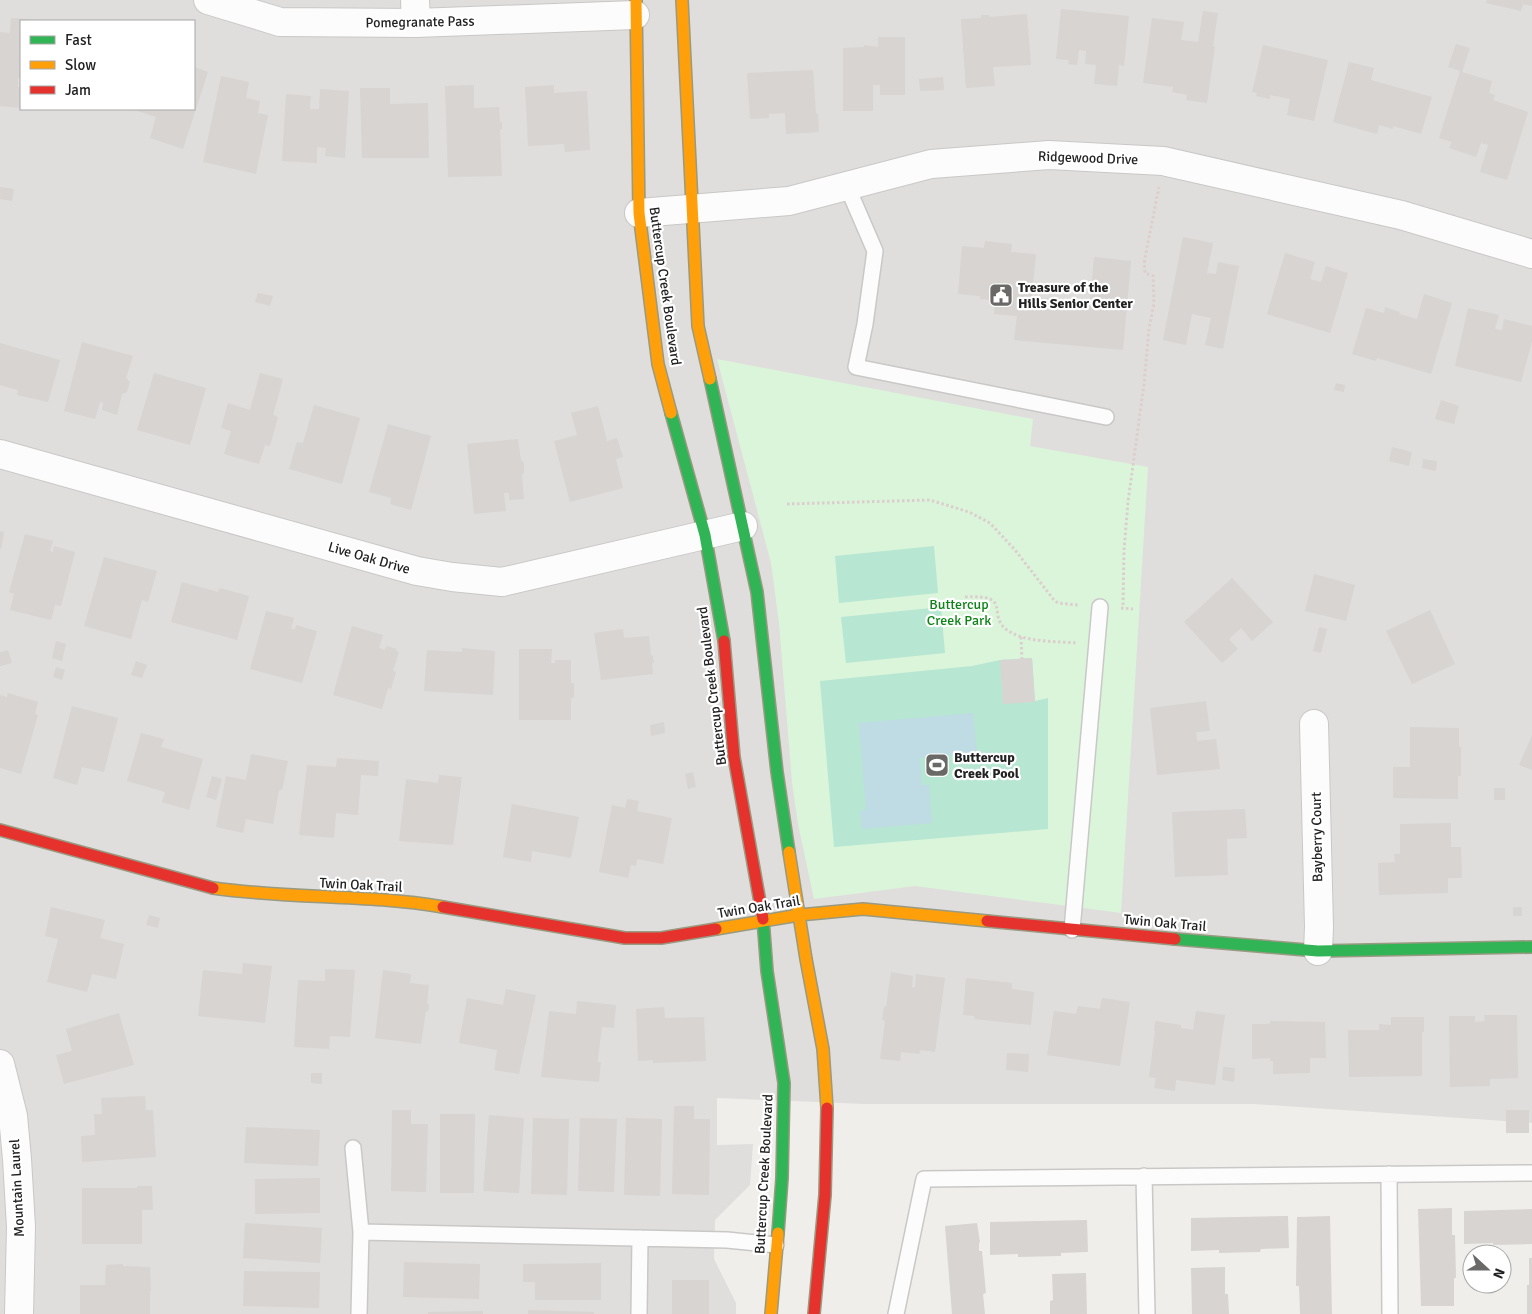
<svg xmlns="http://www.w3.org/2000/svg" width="1532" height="1314" font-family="Signika,sans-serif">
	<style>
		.residential { fill: #dfdedc; fill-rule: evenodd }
		.park { fill: #daf5da }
		.pitch { fill: #b7e6d2 }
		.water { fill: #bfdbe3 }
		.building { fill: #d7d4d2 }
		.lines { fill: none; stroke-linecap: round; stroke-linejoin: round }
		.lane-casing { stroke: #c9c8c7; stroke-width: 18 }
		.street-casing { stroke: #c9c8c7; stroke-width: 30 }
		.fast-casing { stroke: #999a82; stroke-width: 14 }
		.slow-casing { stroke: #999a82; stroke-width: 14 }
		.jam-casing { stroke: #999a82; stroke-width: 14 }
		.path { stroke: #dccecd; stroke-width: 3; stroke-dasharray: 2.5 2.5; stroke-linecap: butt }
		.lane { stroke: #fdfcfc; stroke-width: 15 }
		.street { stroke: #fdfcfc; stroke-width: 28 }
		.fast { stroke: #30b455; stroke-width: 11 }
		.slow { stroke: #ff9f0a; stroke-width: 11 }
		.jam { stroke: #e5322d; stroke-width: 11 }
		.labels { text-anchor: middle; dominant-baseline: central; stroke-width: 4.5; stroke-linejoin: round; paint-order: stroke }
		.street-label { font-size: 14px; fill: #222; stroke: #fff }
		.poi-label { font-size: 14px; font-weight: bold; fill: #222; stroke: #fff; text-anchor: start }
		.park-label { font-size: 14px; fill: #0c8416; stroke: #fff }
	</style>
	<rect width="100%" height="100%" fill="#f0eeeb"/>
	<path class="residential" d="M0 0H1532V1123L1255 1104H865L717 1098V1145L753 1144 750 1185 715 1220 714 1259 736 1303V1314H0ZM21 21H194V109H21Z"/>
	<path class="park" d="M717 359 1033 419 1030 446 1148 467 1121 913 915 886 814 899 798 824 792 782 779 623 771 563Z"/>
	<path class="pitch" d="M934 546 938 593 839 603 835 556Z
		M941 607 945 653 846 663 841 617Z
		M1032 658 1035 701 1048 698V829L834 847 820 681 972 666 1000 660Z"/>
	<path class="water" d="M973 713 977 753 920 758 922 785H929L932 823 862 829 860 811 866 810 859 723Z"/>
	<path class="building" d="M1487 0H1532V6L1523 4 1521 11 1486 3Z
		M1061 9 1129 16 1124 66 1119 65 1117 86 1094 84 1096 65 1085 64 1086 51 1079 50 1077 65 1068 64 1069 60 1056 59Z
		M1203 11 1218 13 1213 46 1215 47 1207 103 1186 100 1187 95 1172 92 1173 87 1143 83 1152 18 1184 22 1181 40 1198 42Z
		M1027 14 1031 65 993 67 995 86 966 88 961 19 981 18V15H989V17Z
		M11 18 36 20V21H21V78H18V87H21V108L0 106V32L10 33Z
		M878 37H905V95H880V85H873V111H843V48L864 47V45L878 47Z
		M1456 44 1470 48 1462 72 1492 81 1489 93 1495 95 1493 100 1528 112 1507 180 1480 172 1488 145 1481 143 1476 157 1449 148 1452 142 1439 138 1460 71 1448 67Z
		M1263 45 1328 60 1314 121 1287 115 1290 99 1270 95V99L1256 96 1257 93 1252 92Z
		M1349 62 1374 68 1371 80 1432 97 1421 134 1393 126V129L1379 125 1377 134 1333 122Z
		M194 67 208 72 183 149 150 138 156 117 131 109H194Z
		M813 70 816 114 818 113 819 132 786 134 785 113 769 114V118L750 119 747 73Z
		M221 76 249 82 246 98 260 101 258 113 268 115 256 174 203 162Z
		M943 77 944 90 920 91 919 79Z
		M474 85V108L499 107 500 122H502V129H500L502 176 448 177 445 86Z
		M554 85V93L587 91 590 150 565 152 564 144 528 146 525 87Z
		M360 88H390V104L428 103 429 158H362Z
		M320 89 349 91 345 158 325 156 326 148 317 147V163L282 161 286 94 311 96 310 109H319Z
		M0 187 14 189 12 201 0 199Z
		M1183 237 1213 243 1207 273 1216 274 1218 262 1239 266 1223 349 1205 345 1211 318 1192 314 1186 345 1163 340Z
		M985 241 1012 244 1011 252 1036 254 1032 297 1090 302 1094 257 1131 261 1123 350 1014 340 1017 316 994 314 995 300 980 299V296L958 294 962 246 984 248Z
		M1285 253 1315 262 1310 279 1321 282 1326 266 1348 273 1330 333 1267 314Z
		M258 293 273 296 270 306 255 302Z
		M1424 294 1452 303 1431 374 1377 358 1376 361 1352 354 1366 308 1384 313 1385 307 1400 312 1399 314 1417 319Z
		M1468 308 1499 315 1495 329 1502 330 1504 319 1532 326V341L1521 382 1455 366Z
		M82 342 133 356 126 378 130 382 127 392 122 394 117 415 102 410 103 403 100 402 95 419 64 411Z
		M0 343 60 360 48 402 17 395 18 390 0 385Z
		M154 373 206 388 190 445 137 430Z
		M260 373 283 379 273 415 278 417 270 446 265 445 259 464 224 454 231 431 221 428 228 403 250 410Z
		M1336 383 1345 385 1344 392 1334 390Z
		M1441 400 1459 406 1454 424 1435 419Z
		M314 405 360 418 342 484 289 469 297 442 303 443Z
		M598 406 607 441 617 438 623 457 616 459 623 488 570 502 554 441 577 435 571 413Z
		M388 424 431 436 411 510 390 504 391 498 369 492Z
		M518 439 521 460 524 463V472L522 475 524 499 509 500V493H504L506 511 474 514 467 444Z
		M1392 447 1412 452 1409 466 1389 461Z
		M1423 459 1437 461 1436 471 1422 468Z
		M0 531 4 532 1 549 0 548Z
		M25 534 53 541 50 551 53 552 54 546 75 552 61 606 55 605 51 620 10 610 14 594 9 592Z
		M104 557 157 571 148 602 142 600 131 639 84 626Z
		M1314 574 1355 585 1346 621 1305 611Z
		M1232 578 1273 622 1252 641 1241 628 1229 639 1238 649 1222 663 1184 622Z
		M182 582 218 592 220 588 249 596 237 640 171 622Z
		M1430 610 1455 664 1412 684 1386 631Z
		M266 611 294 618 291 629H295L296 625 317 631 302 683 250 669Z
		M352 626 383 635 379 648 384 650 387 646 397 649 396 651 399 652 393 671 396 672 391 689 388 688 382 709 333 695Z
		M1319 627 1327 629 1321 653 1313 651Z
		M623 629 624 638 649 636 651 656 653 655 654 663H652L653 674 601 680 594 633Z
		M56 641 66 644 62 661 52 658Z
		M462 648 495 651 493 695 424 691 427 650 462 652Z
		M519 649H552L551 663H555V660H571V683H574V698H571V720H519Z
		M8 650 12 663 0 666V652Z
		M1032 658 1035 702 1003 704 1000 660Z
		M136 661 147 665 142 678 131 675Z
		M56 667 65 670 62 680 53 677Z
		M8 693 38 702 35 714 38 715 21 774 0 768V695L7 697Z
		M1206 701 1210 731 1196 732 1197 741 1216 739 1220 769 1157 775 1150 708Z
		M72 706 118 718 104 772 82 767 77 785 53 778Z
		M664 722 665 733 651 736 650 725Z
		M1410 727 1459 728V747H1461V776H1458V799L1393 798V767H1410Z
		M141 733 164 739 161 747 203 759 189 810 162 802 165 792 127 781Z
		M1532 735V770L1519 765Z
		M251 754 288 761 282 790H279L273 824 246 819 243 833 216 827 226 776 246 780Z
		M337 758 379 761 378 776 361 775 358 815 336 813 334 838 299 835 307 765 336 767Z
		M693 772 696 787 688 789 685 774Z
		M439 775 462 777 453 845 399 841 406 779 438 783Z
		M212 776 222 779 216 800 206 797Z
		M1494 788H1505V800H1494Z
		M627 799 639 801 637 811 672 818 663 864 637 859 636 866 631 865 628 878 599 872 612 805 625 808Z
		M512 804 579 817 571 858 532 851 531 862 503 857Z
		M1245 809 1247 838 1227 839 1228 875 1175 877 1172 812Z
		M1451 823V847H1461L1462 878H1448V893L1379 895 1378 863 1395 862 1394 854H1400V824Z
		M51 907 105 920 100 938 124 944 116 979 92 974 87 992 47 982 58 939 45 936Z
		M1513 907H1522V916H1513Z
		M149 915 160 918 158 928 146 925Z
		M243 963 272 966 265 1023 198 1016 203 970 242 974Z
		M325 969 355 970 350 1037 330 1036 329 1049 294 1047 298 980 325 981Z
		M383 970 411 974 410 983 429 985 427 1004H429L428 1012 426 1011 421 1044 375 1038Z
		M891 972 913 976 912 987H915L916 974 945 978 935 1052 921 1050 919 1054 901 1052 900 1061 880 1059 885 1021 882 1020 884 1006 886 1007Z
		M966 978 1012 983V989L1034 992 1031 1025 974 1019 975 1016 963 1015Z
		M506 989 536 995 519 1074 494 1070 497 1050 459 1043 467 998 503 1005Z
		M1102 998 1130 1002 1120 1066 1047 1055 1054 1011 1076 1014 1078 1006 1100 1009Z
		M577 1001 616 1005 614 1028 602 1027 598 1058V1062H601L599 1082 541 1077 549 1011 576 1014Z
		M664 1007 665 1018 704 1017 706 1061 653 1063V1060L638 1061 636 1009Z
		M1196 1011 1225 1015 1215 1085 1176 1080 1175 1091 1154 1088 1156 1078 1149 1077 1155 1031H1154L1155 1021 1181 1025V1028L1193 1030Z
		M119 1013 134 1065 64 1084 56 1055 72 1051 66 1029Z
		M1484 1015H1517L1518 1078 1490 1079V1086L1450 1087 1449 1016H1475V1022L1485 1021Z
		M1391 1017H1424V1032H1422V1076L1349 1077 1348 1030H1379V1024L1391 1025Z
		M1270 1021 1325 1022 1326 1058H1310V1073L1273 1074V1061H1270V1058L1252 1059V1024H1270Z
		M1007 1053 1029 1054 1028 1072 1006 1070Z
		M1223 1067 1235 1068 1234 1082 1222 1080Z
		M311 1073H322V1084L311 1083Z
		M145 1096 146 1110H153L156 1157 82 1162 81 1136 95 1135 94 1114H102L101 1098Z
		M674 1106H694V1119H710L709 1195 672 1194Z
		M392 1110H411V1124H428L426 1192 391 1191Z
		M1506 1110H1529V1133H1506Z
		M440 1114H475L474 1193H440Z
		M489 1115 524 1118 519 1193 483 1191Z
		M533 1118 569 1119 567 1195 531 1194Z
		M580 1118 617 1119 614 1192 578 1191Z
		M626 1118 662 1119 660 1196 624 1195Z
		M246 1127 320 1130 318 1166 244 1163Z
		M320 1178V1213L255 1214V1179Z
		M137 1186H152L153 1210H142V1244H82V1188H137Z
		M1452 1208V1235H1455L1456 1278H1454V1306H1421L1418 1209Z
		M1532 1209V1244L1493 1245V1243L1464 1244V1211Z
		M1288 1216 1289 1248 1261 1249 1260 1252 1219 1253V1250L1191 1251V1218Z
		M1330 1216 1332 1314H1300L1299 1286H1296L1297 1217Z
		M1087 1220 1088 1252 1061 1253V1256L1018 1257V1254L990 1255V1222Z
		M245 1223 322 1228 320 1263 243 1258Z
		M977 1223 980 1242 979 1243V1251H982L986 1293 983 1294 985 1314H952L945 1226Z
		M1529 1258H1532V1314H1527V1285H1529Z
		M404 1262 480 1264 479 1299 403 1297Z
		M601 1263V1300H535V1282H523V1264Z
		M123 1264V1266L150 1267 151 1291H150V1314H80V1285H105L106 1265Z
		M1225 1267V1294H1228L1229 1314H1192L1191 1268Z
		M244 1271 320 1272 319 1308 243 1306Z
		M1086 1273 1087 1314H1050V1301L1053 1300 1052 1274Z
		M672 1280H709V1314H672Z
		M528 1310 594 1312V1314H528Z
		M483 1311V1314H428V1312Z"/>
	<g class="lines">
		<g class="lane-casing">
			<path id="lane" d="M847 186 875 251 865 324 856 367 1106 417
				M1072 930 1100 607
				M353 1148 361 1232
				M1389 1174 1390 1314
				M1144 1176 1147 1314
				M359 1314 361 1232 727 1240 776 1245
				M639 1314 640 1238
				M896 1314 924 1179 1532 1173"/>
		</g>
		<g class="street-casing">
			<path id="street" d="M208 0 280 22 416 23 635 15
				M415 0 416 23
				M639 213 789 201 931 164 1049 155 1163 161 1401 215 1532 254
				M0 454 417 571 452 577 502 582 743 526
				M1314 724 1319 927 1318 951
				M0 1064 13 1116 17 1159 21 1227 19 1314"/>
		</g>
		<g class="fast-casing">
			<path id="fast" d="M710 379 757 592 777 772 789 852
				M671 413 705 535 724 641
				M763 919 767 971 784 1083 782 1178 778 1233
				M1175 939 1318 951 1532 947"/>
		</g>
		<g class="slow-casing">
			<path id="slow" d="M636 0 639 213 658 364 671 413
				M682 0 698 326 710 379
				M789 852 806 959 823 1049 827 1108
				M213 888C290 899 367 894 443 907
				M716 929 799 915 863 909 987 921
				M771 1314 778 1233"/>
		</g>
		<g class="jam-casing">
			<path id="jam" d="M724 641 734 757 763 919
				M0 830 213 888
				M443 907 625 938H661L716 929
				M987 921 1175 939
				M814 1314 825 1195 827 1108"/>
		</g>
		<path class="path" d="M787 504 930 500 969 512 990 523 1015 550 1054 600 1058 603 1078 605
			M965 597C1014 594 986 615 1007 630 1026 643 1055 641 1077 643
			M1123 605 1124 550 1128 502 1144 384 1149 329 1154 304 1153 276 1145 273 1144 263 1159 187
			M1121 608 1133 609
			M1021 637 1022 659"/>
		<use href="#lane" class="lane"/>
		<use href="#street" class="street"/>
		<use href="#fast" class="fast"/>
		<use href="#slow" class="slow"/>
		<use href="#jam" class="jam"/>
	</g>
	<defs>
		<g id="civic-square" transform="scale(1.25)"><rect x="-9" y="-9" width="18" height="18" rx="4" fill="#6a6968" stroke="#fff"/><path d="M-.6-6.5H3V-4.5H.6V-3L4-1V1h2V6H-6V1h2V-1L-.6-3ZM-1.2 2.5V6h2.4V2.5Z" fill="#fff"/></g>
		<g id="stadium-square" transform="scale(1.25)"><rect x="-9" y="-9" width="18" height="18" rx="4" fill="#6a6968" stroke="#fff"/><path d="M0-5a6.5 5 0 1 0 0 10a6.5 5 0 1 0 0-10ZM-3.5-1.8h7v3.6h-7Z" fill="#fff"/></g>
	</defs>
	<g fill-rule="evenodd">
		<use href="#civic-square" x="1001" y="295"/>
		<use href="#stadium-square" x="937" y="765"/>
	</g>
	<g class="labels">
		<g class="street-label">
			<text transform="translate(420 22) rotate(-1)">Pomegranate Pass</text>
			<text transform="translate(1088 158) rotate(2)">Ridgewood Drive</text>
			<text transform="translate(665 286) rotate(82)">Buttercup Creek Boulevard</text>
			<text transform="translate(369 558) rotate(16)">Live Oak Drive</text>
			<text transform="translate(712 686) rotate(-97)">Buttercup Creek Boulevard</text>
			<text transform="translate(1317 837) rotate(-91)">Bayberry Court</text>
			<text transform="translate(361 885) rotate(3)">Twin Oak Trail</text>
			<text transform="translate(759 907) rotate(-9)">Twin Oak Trail</text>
			<text transform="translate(1165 923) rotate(5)">Twin Oak Trail</text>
			<text transform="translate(764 1174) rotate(-87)">Buttercup Creek Boulevard</text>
			<text transform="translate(17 1188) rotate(-93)">Mountain Laurel</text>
		</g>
		<g class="poi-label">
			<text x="1018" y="287">Treasure of the<tspan x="1018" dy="16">Hills Senior Center</tspan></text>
			<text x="954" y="757">Buttercup<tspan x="954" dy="16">Creek Pool</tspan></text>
		</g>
		<g class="park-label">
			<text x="959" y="604">Buttercup<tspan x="959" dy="16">Creek Park</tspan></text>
		</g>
	</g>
	<rect x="20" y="20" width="175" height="90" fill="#ffffff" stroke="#a7a7a7"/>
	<rect x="30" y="36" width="25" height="8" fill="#30b455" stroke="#a7a7a7"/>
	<text x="65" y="45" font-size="15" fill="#222222">Fast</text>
	<rect x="30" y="61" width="25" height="8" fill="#ff9f0a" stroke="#a7a7a7"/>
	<text x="65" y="70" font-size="15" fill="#222222">Slow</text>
	<rect x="30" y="86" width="25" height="8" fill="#e5322d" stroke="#a7a7a7"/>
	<text x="65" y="95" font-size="15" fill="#222222">Jam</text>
	<g transform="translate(1487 1269) rotate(111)"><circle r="24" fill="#ffffff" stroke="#a7a7a7"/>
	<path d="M0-4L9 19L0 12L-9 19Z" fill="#6a6968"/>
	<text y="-8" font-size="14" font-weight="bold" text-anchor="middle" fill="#222222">N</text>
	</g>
</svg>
